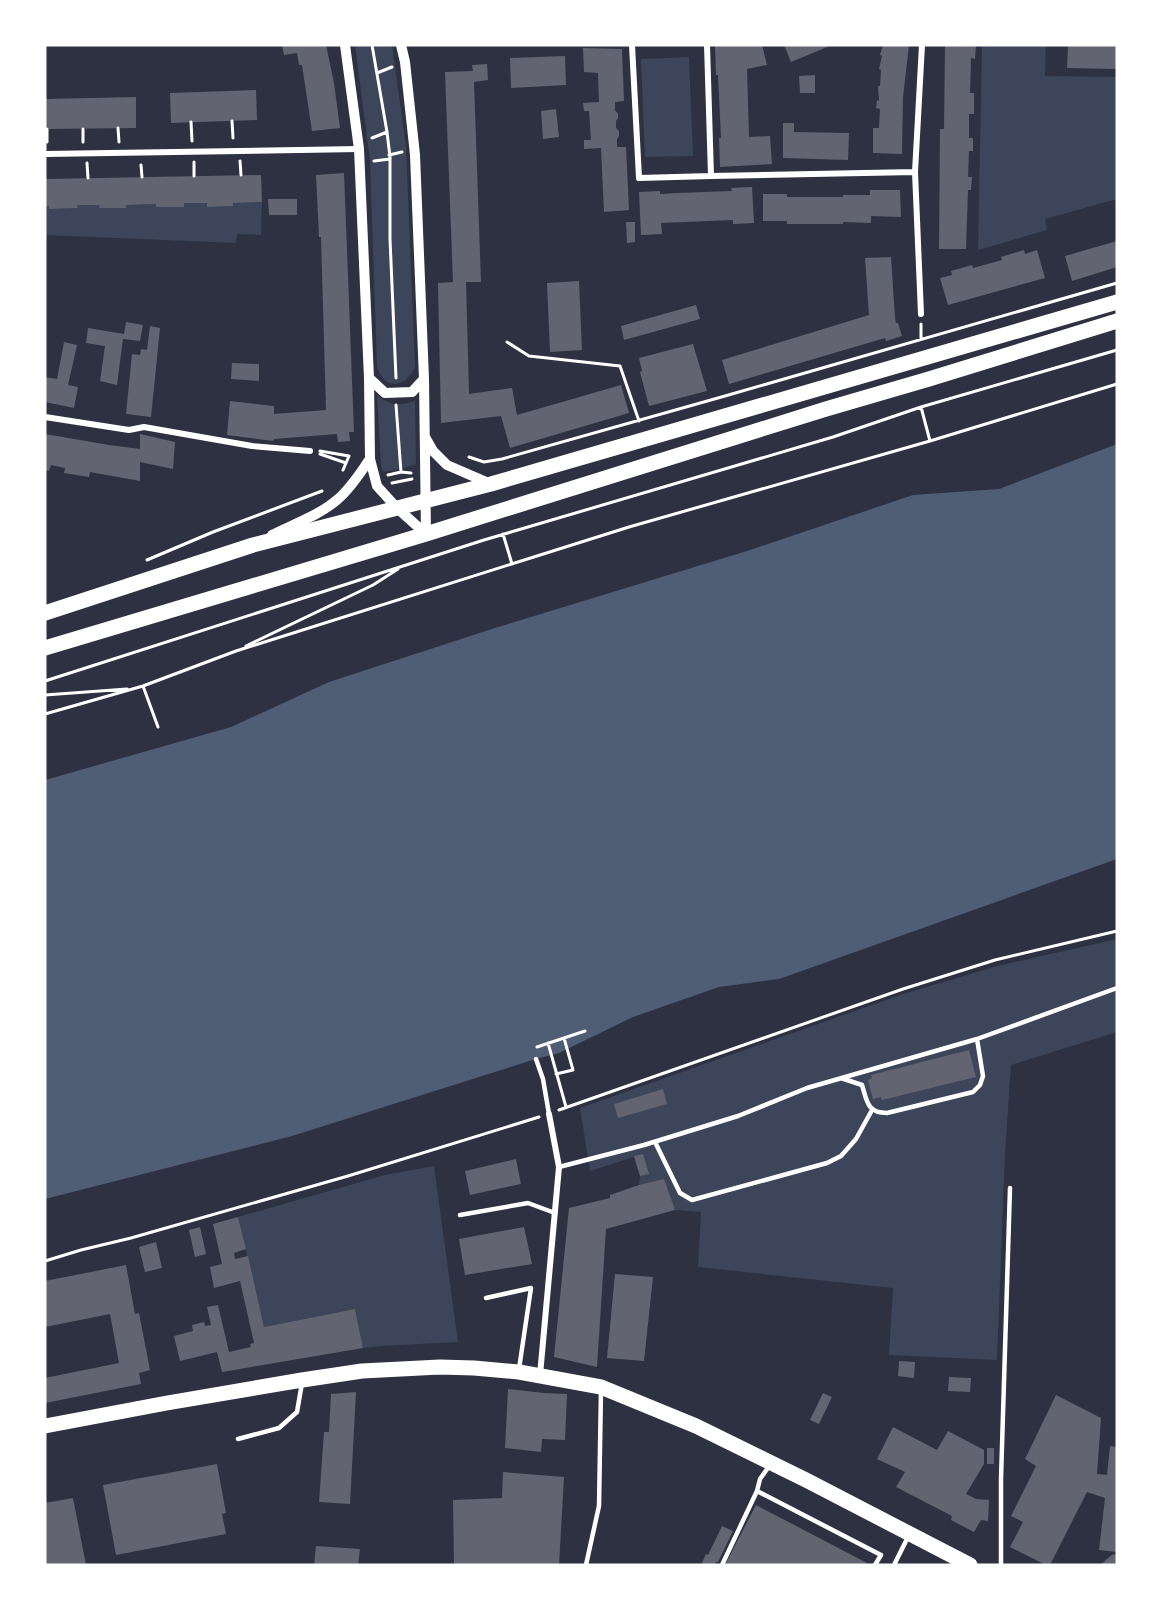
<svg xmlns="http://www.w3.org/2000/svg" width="1162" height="1610" font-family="Quicksand,sans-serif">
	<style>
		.green { fill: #3c4559 }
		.water { fill: #4f5d75 }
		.building { fill: #626471 }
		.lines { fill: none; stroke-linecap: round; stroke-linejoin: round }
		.path { stroke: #fff; stroke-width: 3 }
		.service { stroke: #fff; stroke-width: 4.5 }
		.minor { stroke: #fff; stroke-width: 6 }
		.tertiary { stroke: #fff; stroke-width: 10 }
		.primary { stroke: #fff; stroke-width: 15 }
	</style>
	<rect width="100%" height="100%" fill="#2d3142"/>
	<path class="green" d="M355 45H392L406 146 415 368C404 387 386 392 377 367L370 161Z
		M982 45H1046L1045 76 1117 77V199L1045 219 1047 230 978 250Z
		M689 57 693 156 645 157 641 59Z
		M262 202 261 235 237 234 236 243 45 235V206H49L50 209 77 208V205H100V208H126V205L156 204 157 207H184V203H207V207L233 206V203Z
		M377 395C392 407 398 406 415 401L416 464 400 469 383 472 381 466Z
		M1117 939V1032L1011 1065 1005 1154 997 1360 889 1355 893 1288 698 1267 701 1212 675 1210 639 1185 640 1176 634 1157 590 1171 580 1108 903 994 997 966Z
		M434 1166 458 1342 381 1346 363 1348 355 1309 264 1327 238 1217 385 1175Z"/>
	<path class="water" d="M1117 444V859L779 979 719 987 633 1017 559 1053 536 1059 292 1136 45 1199V780L231 727 329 682 495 628 747 551 913 495 999 489Z"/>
	<path class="building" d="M282 45H326L334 83 340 128 312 131 302 65H299L297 53 284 55Z
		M715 45H762L767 65 747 69 749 137 770 136 772 164 720 167 719 138H721L718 75H716Z
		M784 45H832L791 62Z
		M883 45H909L903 97 902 154 873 153V128H879L880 109 876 108 877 100 879 101 878 86H880L881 70 879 69 882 56 880 55Z
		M945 45H976L975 59 971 58 970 93H974V114H969V138H973V151H969L968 177H972L971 190H968L966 249H939L940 129H944Z
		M1068 45H1117V69L1067 68Z
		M583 48 622 49 624 101 615 102V111L618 113V118L616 121V128L619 131V136L617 139V147H626L629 210 604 212 601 148 584 149V140H591L589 111H584L583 103 599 102 598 73 584 72Z
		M565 56 566 85 511 88 510 58Z
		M487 64 488 80 474 82 481 282H466L469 394 512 388 517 415 621 385 629 413 510 448 501 416 441 423 438 283 453 282 445 72 473 71 472 65Z
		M815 75V93H800L799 76Z
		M256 90 257 120 171 123 170 93Z
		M136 97V128L45 129V99Z
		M556 109 559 137 543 139 541 111Z
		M783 123H794V132L849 133 848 160 783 158Z
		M344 173 354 432H349L350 441 338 442 337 434 274 439 273 441 227 435 230 401 274 406V414L326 410 321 237H319L316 175Z
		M261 175 262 202 233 203V206L207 207V203H184V207H156V204L126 205V208H99L100 205H77L78 208 49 209V206H45V179Z
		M752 187 754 223 733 224V220L661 223 662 234 641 235 639 192 660 191V194L677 193 732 191 731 188Z
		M870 190H900L901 217 871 216V223L843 222V224H787V221H763V194H787V197H843V195H870Z
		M268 199H297V215H269Z
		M626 222H635V242L627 243Z
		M1117 241V267L1072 281 1065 256Z
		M1024 250 1025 254 1037 250 1045 278 948 305 940 278 952 275 951 271 972 265 973 268 1002 260 1001 257Z
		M891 257 895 318 896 323H898L902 336 886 341 885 338 729 384 722 360 869 315 865 258Z
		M579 281 582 350 550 352 547 283Z
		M696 305 700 319 624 340 621 326Z
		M126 322 143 325 140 341 123 339 117 385 100 381 105 346 86 343 88 328 124 334Z
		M150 326 160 328 151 417 126 414 132 354 140 355 141 349 147 350Z
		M64 342 77 345 68 385 78 387 74 408 45 402V377L57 379Z
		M693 344 707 391 649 406 640 372 642 371 639 358Z
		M232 363 259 364V381L231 379Z
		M45 434 109 445 140 449V434L175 442 173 469 140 462V481L90 472 89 477 64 473 65 468 51 465 49 471 45 470Z
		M969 1050 976 1077 882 1100 881 1097 873 1099 868 1080 872 1078 871 1075Z
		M663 1089 667 1104 618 1118 614 1104Z
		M643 1154 649 1174 640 1176 634 1156Z
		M516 1159 521 1184 470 1195 465 1171Z
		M664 1179 675 1210 606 1229 597 1367 554 1357 569 1208 610 1198V1195L639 1185Z
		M238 1217 246 1249 234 1253 235 1259 248 1256 264 1327 355 1309 363 1348 222 1372 217 1352 180 1361 174 1336 193 1331 192 1325 204 1322 205 1326 211 1325 207 1307 218 1305 229 1352 251 1347 250 1344 254 1343 240 1281 214 1288 210 1267 222 1264 213 1224Z
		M200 1227 206 1254 195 1257 189 1230Z
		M524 1227 532 1264 465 1275 459 1239Z
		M156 1242 162 1268 145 1272 139 1247Z
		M126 1265 135 1314 139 1313 150 1370 139 1373 141 1384 45 1403V1378L119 1363 110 1314 45 1327V1281Z
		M615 1274 653 1277 644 1361 607 1358Z
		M899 1361 915 1362 914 1378 898 1376Z
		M949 1377 971 1378 970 1392 948 1391Z
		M508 1389 544 1393 567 1394 565 1440 542 1439 541 1452 505 1448Z
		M356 1392 350 1504 319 1502 324 1432H329L331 1394Z
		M823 1393 832 1397 819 1424 810 1420Z
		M1056 1395 1101 1418 1097 1474 1107 1475 1110 1446 1117 1447V1552L1099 1550 1105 1498 1087 1492 1050 1565H1046L1010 1547 1023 1522 1011 1516 1036 1466 1025 1459Z
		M893 1427 937 1450 948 1431 984 1450V1464L966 1494 976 1499 989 1500 988 1521 981 1520 974 1532 951 1520 952 1516 896 1487 905 1472 877 1459Z
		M987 1448H994V1464H987Z
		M217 1464 226 1513 222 1514 226 1534 116 1555 103 1485Z
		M503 1472 564 1477 559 1565H454L453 1500 502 1498Z
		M73 1498 86 1565H45V1503Z
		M756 1505 867 1563 866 1565H725Z
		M722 1526 733 1531 718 1562H716L715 1565H701L706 1554 708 1555Z
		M316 1546 360 1549 358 1565H314Z
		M1113 1554 1117 1555V1565H1100Z"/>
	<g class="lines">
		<path class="path" d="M372 45 387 132 390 157V239L396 378
			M377 73 392 67
			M232 121 233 138
			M191 122 192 141
			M118 128 119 142
			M47 129V142
			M83 129V142
			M372 138 387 132
			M389 155 402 152
			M240 161 241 175
			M374 161 390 159
			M194 162V176
			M87 163 88 178
			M141 165 142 177
			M921 324V339
			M507 342 529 356 620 366 639 421
			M396 405 401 472
			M921 407 930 441
			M320 451 349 456 343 470
			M320 454 346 463
			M469 457 484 462 502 459 725 396 1117 283
			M388 475 401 472 411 473
			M392 483 412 479
			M503 534 512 564
			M147 560 213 532 322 491
			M246 646 373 585 398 569
			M45 681 484 540 833 437 921 407 1117 350
			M143 686 158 727
			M45 695 127 689
			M45 714 143 686 236 651 629 527 930 441 1117 384
			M548 1043 566 1107
			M537 1047 585 1031
			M556 1074 573 1070 564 1038
			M559 1110 903 989 995 960 1117 931
			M45 1261 81 1250 131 1238 348 1176 539 1117"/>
		<path class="service" d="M536 1059 543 1079 549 1114
			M841 1078 862 1085C867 1101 867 1113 887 1113L973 1092 980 1085 983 1076 977 1039
			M655 1142 680 1193 692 1200 827 1163 841 1156 856 1139 872 1110
			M559 1167 644 1145 738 1116 807 1088 977 1039 1117 988
			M460 1215 528 1203 555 1213
			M486 1298 531 1288 519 1369
			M238 1439 279 1428 297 1412 302 1383
			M757 1491 881 1555 875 1565
			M586 1565 599 1506 601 1390
			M722 1565 757 1491 760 1479 770 1465
			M894 1565 909 1535
			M1001 1565V1479L1010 1188"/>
		<path class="minor" d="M632 45 639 178 711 176 707 45
			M45 154 359 149
			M711 176 915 172
			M921 314 915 172 922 45
			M45 417 129 430 144 427 252 446 310 451
			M540 1375 559 1167 549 1114"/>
		<path class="tertiary" d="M345 45 359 149 369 378 370 459 377 486 397 508 426 534
			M401 45 405 62 415 155 424 379 426 534
			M369 378 385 393 412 392 424 379
			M425 437 433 451 447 465 491 484
			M272 535C294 524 320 515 338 499 351 488 360 473 370 459"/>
		<path class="primary" d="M45 613 253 545 491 484 1117 302
			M45 648 426 534 826 409 929 379 1117 321
			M45 1426 167 1403 302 1380 362 1371 440 1367 474 1368 519 1372 601 1387 696 1426 806 1480 970 1565"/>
	</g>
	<rect width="1162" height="1610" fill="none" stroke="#ffffff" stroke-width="93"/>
</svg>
